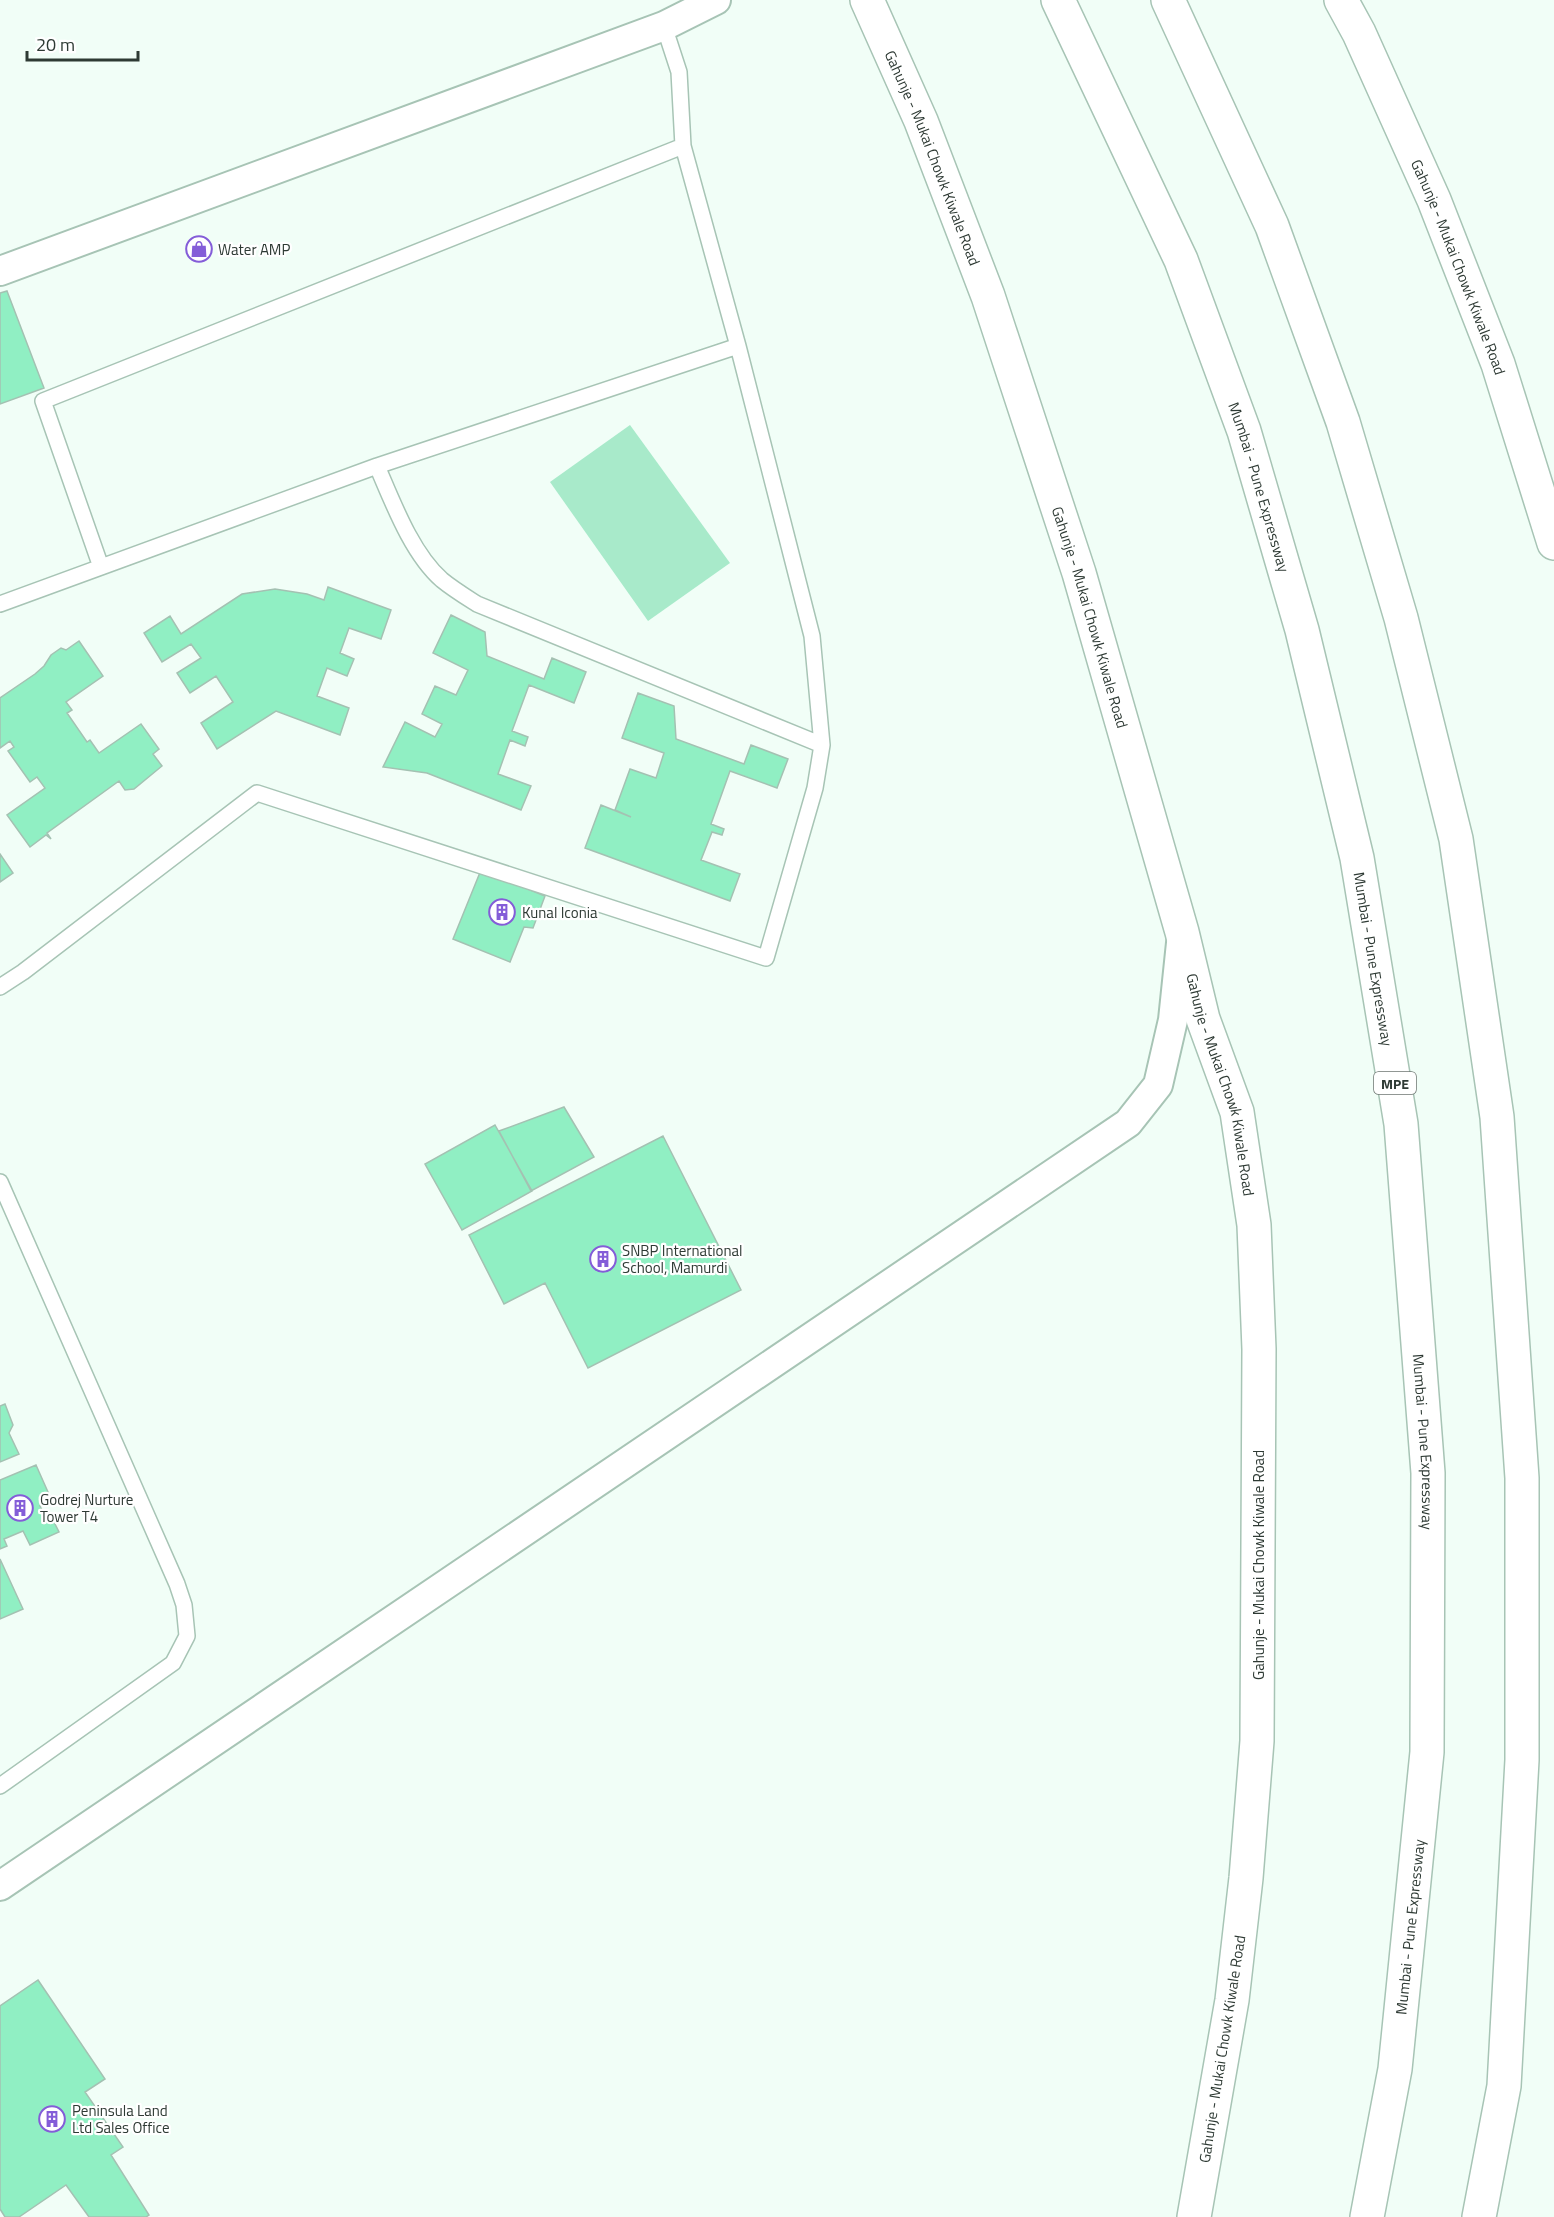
<svg xmlns="http://www.w3.org/2000/svg" width="1554" height="2217" font-family="'Titillium Web',sans-serif">
	<style>
		.green { fill: #a8eaca }
		.building { fill: #90efc3; stroke: #a4c1b2; stroke-width: 1.5 }
		.lines { fill: none; stroke-linecap: round; stroke-linejoin: round }
		.lane-casing { stroke: #a7c4b5; stroke-width: 18 }
		.street-casing { stroke: #a7c4b5; stroke-width: 32 }
		.secondary-casing { stroke: #a7c4b5; stroke-width: 36 }
		.highway-casing { stroke: #a7c4b5; stroke-width: 36 }
		.lane { stroke: #fff; stroke-width: 15 }
		.street { stroke: #fff; stroke-width: 28 }
		.secondary { stroke: #fff; stroke-width: 33 }
		.highway { stroke: #fff; stroke-width: 33 }
		.labels { text-anchor: middle; dominant-baseline: central; stroke-width: 4.5; stroke-linejoin: round; paint-order: stroke }
		.shield { fill: #fff; stroke: #6d7571; stroke-width: 1.5 }
		.shield-label { font-size: 14px; font-weight: bold; fill: #2e3a34 }
		.street-label { font-size: 15px; fill: #2e3a34; stroke: #fff }
		.poi-label { font-size: 15px; fill: #2e3a34; stroke: #fff; text-anchor: start }
	</style>
	<rect width="100%" height="100%" fill="#f1fef7"/>
	<path class="green" d="M630 425 730 563 648 621 550 482Z"/>
	<path class="building" d="M7 291 44 388 0 404V293Z
		M328 587 391 610 381 639 349 628 340 653 354 659 347 676 327 668 317 696 349 708 340 735 276 711 217 749 201 723 233 702 216 676 190 693 177 673 201 658 191 644 162 662 144 633 170 616 181 634 242 594 275 589 307 594 324 600Z
		M451 615 485 632 487 656 544 679 552 658 586 672 574 703 529 685 512 731 528 737 525 746 510 740 498 774 531 786 521 810 427 773 383 767 405 722 435 737 442 724 422 714 435 686 456 695 468 670 433 653Z
		M79 641 103 676 66 702 72 710 67 713 87 742 90 740 99 753 141 724 159 749 153 754 162 766 134 789 125 790 119 781 47 833 51 839 46 835 30 847 7 815 45 788 37 777 30 782 8 751 14 747 10 741 0 748V698L35 674 44 666 51 655 61 648 66 650Z
		M638 693 674 706 676 739 744 764 751 745 788 759 777 788 730 771 711 824 724 829 722 835 712 832 701 860 740 874 730 901 585 848 601 805 631 817 615 810 630 769 656 778 664 753 622 738Z
		M0 854 13 873 0 882Z
		M481 870 545 896 533 928 524 927 510 962 453 939Z
		M564 1107 594 1157 531 1191 499 1131Z
		M495 1125 532 1191 462 1230 425 1164Z
		M663 1136 741 1290 588 1368 545 1283 504 1304 469 1235Z
		M5 1404 13 1425 9 1433 19 1454 0 1462V1406Z
		M36 1465 52 1501 40 1506 43 1512 48 1510 59 1532 30 1545 23 1531 4 1539 7 1546 0 1549V1480Z
		M0 1559 23 1609 0 1619Z
		M38 1980 105 2079 85 2092 123 2147 111 2155 149 2215 146 2217H89L66 2185 19 2217H5L0 2209V2006Z"/>
	<g class="lines">
		<g class="lane-casing">
			<path id="lane" d="M377 466C393 503 412 554 442 580 453 589 466 597 477 604L822 745
				M101 567 43 401 683 146
				M0 604 377 466 738 346
				M0 987 23 972 257 793 766 958 815 788 822 745 812 636 738 346 683 146 679 72 664 26
				M0 1182 177 1584 184 1605 187 1636 173 1663 0 1786"/>
		</g>
		<g class="street-casing">
			<path id="street" d="M0 271 664 26 716 0
				M0 1886 1128 1123 1158 1085 1173 1020 1181 943"/>
		</g>
		<g class="secondary-casing">
			<g id="secondary">
				<path id="s1" d="M867 0 921 121 988 296 1079 573 1182 932 1203 1019 1237 1112 1254 1225 1259 1349 1257 1741 1246 1878 1232 2000 1194 2217"/>
				<path id="s2" d="M1341 0 1359 33 1434 200 1498 364 1554 543"/>
			</g>
		</g>
		<g class="highway-casing">
			<g id="highway">
				<path id="s3" d="M1058 0 1181 260 1244 431 1302 630 1357 858 1401 1124 1428 1473 1427 1752 1395 2069 1367 2217"/>
				<path d="M1168 0 1272 226 1343 422 1401 618 1456 839 1497 1117 1522 1478V1760L1504 2086 1479 2217"/>
			</g>
		</g>
		<use href="#lane" class="lane"/>
		<use href="#street" class="street"/>
		<use href="#secondary" class="secondary"/>
		<use href="#highway" class="highway"/>
	</g>
	<defs>
		<g id="shop-ring" transform="scale(1.35)"><circle r="9.5" fill="#fff" stroke="#845dd8" stroke-width="1.5"/><path d="M-5-2.5h2.3a2.7 3.5 0 0 1 5.4 0H5L5.5 6h-11ZM-1.5-2.5h3a1.5 2.3 0 0 0-3 0Z" fill="#845dd8"/></g>
		<g id="building-ring" transform="scale(1.35)"><circle r="9.5" fill="#fff" stroke="#845dd8" stroke-width="1.5"/><path d="M-4-6H4V6H1V3H-1V6H-4ZM-2.5-4.3h1.7v1.8h-1.7ZM.8-4.3h1.7v1.8H.8ZM-2.5-1h1.7V.8h-1.7ZM.8-1h1.7V.8H.8Z" fill="#845dd8"/></g>
	</defs>
	<g fill-rule="evenodd">
		<use href="#shop-ring" x="199" y="249"/>
		<use href="#building-ring" x="502" y="912"/>
		<use href="#building-ring" x="603" y="1259"/>
		<use href="#building-ring" x="20" y="1508"/>
		<use href="#building-ring" x="52" y="2119"/>
	</g>
	<g class="labels">
		<rect class="shield" x="1374" y="1072" width="42" height="22" rx="4.5"/>
		<g class="shield-label">
			<text x="1395" y="1083">MPE</text>
		</g>
		<g class="street-label">
			<text stroke="none"><textPath href="#s1" startOffset="171">Gahunje - Mukai Chowk Kiwale Road</textPath></text>
			<text stroke="none"><textPath href="#s2" startOffset="292">Gahunje - Mukai Chowk Kiwale Road</textPath></text>
			<text stroke="none"><textPath href="#s3" startOffset="528">Mumbai - Pune Expressway</textPath></text>
			<text stroke="none"><textPath href="#s1" startOffset="657">Gahunje - Mukai Chowk Kiwale Road</textPath></text>
			<text stroke="none"><textPath href="#s3" startOffset="1014">Mumbai - Pune Expressway</textPath></text>
			<text stroke="none"><textPath href="#s1" startOffset="1143">Gahunje - Mukai Chowk Kiwale Road</textPath></text>
			<text stroke="none"><textPath href="#s3" startOffset="1500">Mumbai - Pune Expressway</textPath></text>
			<text transform="translate(1258 1565) rotate(-90)">Gahunje - Mukai Chowk Kiwale Road</text>
			<text transform="translate(1410 1927) rotate(-84)">Mumbai - Pune Expressway</text>
			<text transform="translate(1222 2049) rotate(-81)">Gahunje - Mukai Chowk Kiwale Road</text>
		</g>
		<g class="poi-label">
			<text x="218" y="249">Water AMP</text>
			<text x="522" y="912">Kunal Iconia</text>
			<text x="622" y="1250">SNBP International<tspan x="622" dy="17">School, Mamurdi</tspan></text>
			<text x="40" y="1499">Godrej Nurture<tspan x="40" dy="17">Tower T4</tspan></text>
			<text x="72" y="2110">Peninsula Land<tspan x="72" dy="17">Ltd Sales Office</tspan></text>
		</g>
	</g>
	<path d="M27 51v9h111v-9" fill="none" stroke="#2e3a34" stroke-width="3"/>
	<text x="36" y="51" font-size="18" fill="#2e3a34" stroke="#ffffff" stroke-width="4.5" paint-order="stroke">20 m</text>
</svg>
